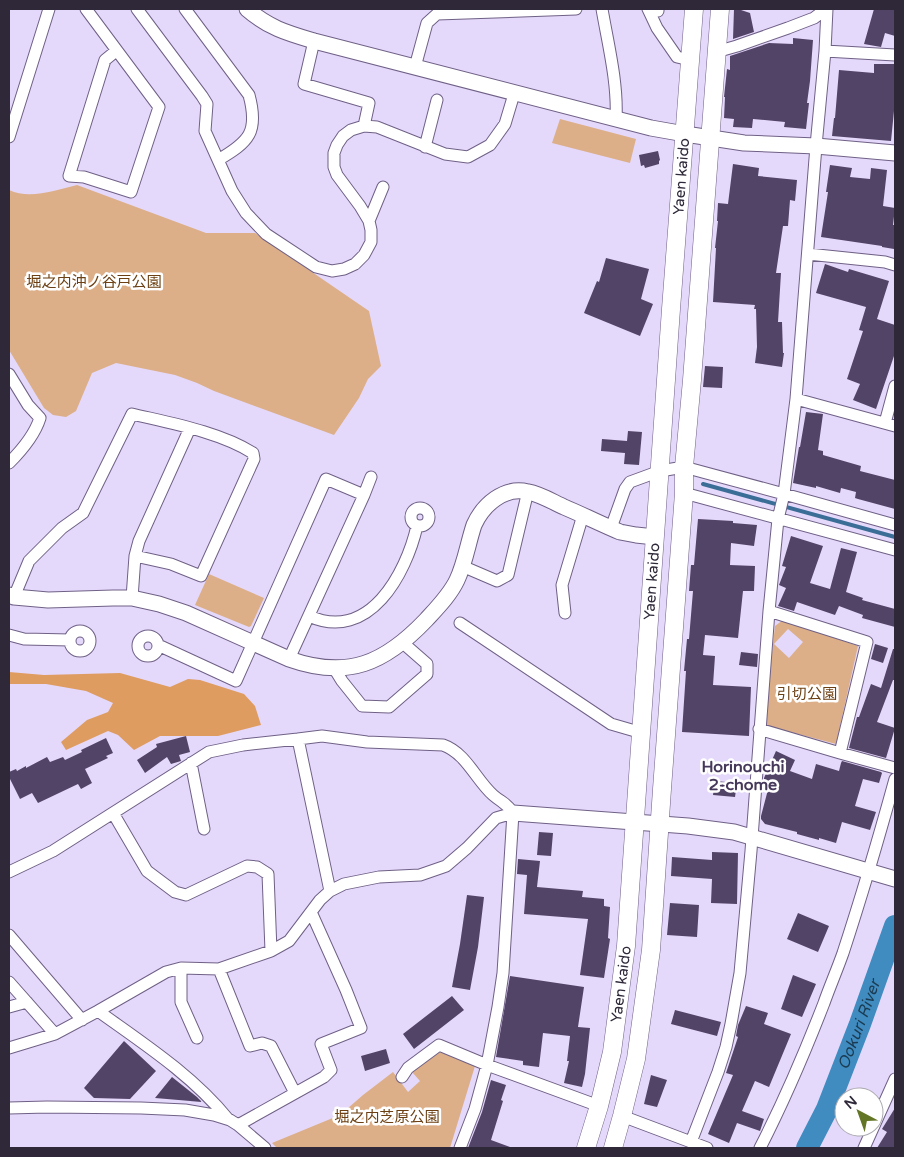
<svg xmlns="http://www.w3.org/2000/svg" width="904" height="1157" font-family="'Varela Round','Noto Sans JP',sans-serif">
	<style>
		.green { fill: #dcaf89; fill-rule: evenodd }
		.forest { fill: #de9c61 }
		.lines { fill: none; stroke-linecap: round; stroke-linejoin: round }
		.stream { stroke: #3b6e97; stroke-width: 4 }
		.river { stroke: #408cc0; stroke-width: 22 }
		.building { fill: #524467 }
		.street-casing { stroke: #6f6086; stroke-width: 13 }
		.secondary-casing { stroke: #6f6086; stroke-width: 17 }
		.primary-casing { stroke: #6f6086; stroke-width: 19 }
		.street { stroke: #fff; stroke-width: 11 }
		.secondary { stroke: #fff; stroke-width: 15 }
		.primary { stroke: #fff; stroke-width: 18 }
		.labels { text-anchor: middle; dominant-baseline: central; stroke-width: 5; stroke-linejoin: round; paint-order: stroke }
		.street-label { font-size: 15px; fill: #2e2838; stroke: #fff }
		.park-label { font-size: 15px; fill: #6c4013; stroke: #fff }
		.neighbourhood-label { font-size: 16px; font-weight: bold; fill: #46385b; stroke: #fff }
		.water-label { font-size: 16px; font-style: italic; fill: #1b3b52; stroke: #fff }
	</style>
	<rect width="100%" height="100%" fill="#e5d9fb"/>
	<path class="green" d="M560 119 636 139 630 163 552 143Z
		M77 185 206 233H255L369 311 381 366 368 379 359 398 334 435 214 391 197 383 175 375 116 363 92 373 76 411 66 417 53 415 44 408 9 350V190C30 200 55 190 77 185Z
		M209 574 264 598 251 626 249 627 195 605Z
		M783 620 858 646 836 744 764 725 775 626ZM788 629 803 642 789 658 774 644Z
		M440 1052 475 1066 450 1148H277L272 1143 340 1115 363 1095 393 1072 408 1092 420 1081 412 1072Z"/>
	<path class="forest" d="M9 672 44 675 120 673 170 687 188 679 200 680 244 694 255 706 261 725 218 736H160L134 750 118 735 108 731 66 750 61 742 87 720 108 712 113 703 86 691 46 684H9Z"/>
	<g class="lines">
		<path class="stream" d="M703 484 895 537"/>
		<path class="river" id="s1" d="M807 1148 827 1109 860 1024 895 926"/>
	</g>
	<path class="building" d="M734 9H738L750 13 754 32 733 39Z
		M874 9H895V36L885 33 881 47 864 44Z
		M793 38 813 40 810 81 807 103H809L806 129 784 127 785 122 753 119 752 128 733 127 734 119 724 118 725 97H724L727 69 730 70V56L769 43 793 44Z
		M874 64H895V101L891 141 832 136 834 118H835L839 70 874 73Z
		M658 151 660 160 659 161V164L645 168 644 165 641 166 639 155Z
		M733 164 759 168 758 176 797 180 795 201 790 200 788 226H783L776 273H781L778 322H782L783 353H784L782 367 755 363 757 347 756 309H754L755 305 713 302 716 248H715L718 221H717L718 203 728 204Z
		M830 165 852 168 850 177 870 179 871 168 887 170 883 206 895 208 893 225H895L894 249 882 247V246L821 237 828 192H826Z
		M606 258 649 269 641 299 653 304 640 336 584 313 597 281 599 282Z
		M825 264 848 272 849 269 889 281 877 319 895 325V353L876 409 853 400 860 384 847 379 863 331 859 330 866 307 816 293Z
		M705 366 723 367 722 388 703 387Z
		M806 412 823 414 818 450 823 451V455L861 466 860 471 895 480V509L858 499 855 498 856 492 841 488 840 493 816 486V488L793 483 799 447H800Z
		M628 431 642 432 639 465 624 464 625 453 601 451 602 439 627 441Z
		M698 519 733 521V523L757 525 754 546 731 543 730 565 755 566 754 591H743L738 638 705 635 703 655 715 656 713 685 751 687 749 736 682 732 686 671H684L687 639H689L693 591H689L691 565H694Z
		M791 536 823 546 810 583 830 589 841 548 857 552 846 592 863 598 862 600 895 609V627L862 618 863 615 839 606 835 615 797 602 794 611 778 606 786 588 779 585 786 567 782 566Z
		M875 644 888 648 883 663 871 659Z
		M893 649H895V680H893L877 722 895 728 886 758 849 748 857 717H859L871 684 881 688Z
		M741 652 758 654 757 667 739 665Z
		M186 736 190 752 179 755 181 761 171 764 167 757 145 773 137 760 157 747 156 744Z
		M106 738 113 753 106 756 108 758 85 769 92 783 81 789 78 784 38 803 32 793 20 799 9 777V772L16 769 17 771 26 766V768L47 757 50 762 63 757 65 760 82 752 81 750Z
		M776 751 795 760 790 771 812 779 816 764 839 771 841 763 842 761 881 772 882 773 879 783 863 779 855 806 876 812 870 830 842 822 836 843 819 838V840L797 834V832L765 824 761 819V816L770 782 764 779V778Z
		M715 781 737 783 735 797 713 795Z
		M539 832 553 833 551 856 537 855Z
		M712 852 738 853 737 904 711 903 712 879 671 876 672 857 712 860Z
		M518 859 540 861 537 887 583 891 582 897 604 899V906L610 907 608 938 610 939 604 978 580 975 588 919 524 914 527 875 517 874Z
		M467 895 484 897 478 947 470 990 452 987 460 944Z
		M670 903 699 905 697 937 667 935Z
		M798 913 829 926 818 952 787 939Z
		M793 975 816 984 802 1017 781 1009Z
		M510 976 584 987 578 1027 590 1028 585 1074 582 1087 564 1083 569 1061H567L570 1036 543 1033 539 1067 523 1065V1061L496 1057Z
		M452 996 464 1010 414 1049 403 1034Z
		M746 1006 768 1013 764 1024 791 1034 769 1087 755 1081 742 1111 764 1119 760 1131 737 1123 729 1143 708 1134 733 1075 726 1073 738 1037 736 1036 738 1025Z
		M675 1010 721 1022 717 1036 671 1024Z
		M124 1041 156 1071 130 1099 94 1098 84 1088Z
		M386 1049 390 1063 365 1071 361 1056Z
		M651 1075 667 1080 657 1107 644 1104Z
		M172 1077 197 1097 202 1102 155 1098Z
		M491 1080 506 1085 501 1100 503 1101 491 1140 510 1147V1148H468L482 1112Z
		M895 1108V1148H877L887 1132 882 1129Z"/>
	<g class="lines">
		<g class="street-casing">
			<path id="street" d="M86 9 159 107 131 192 84 177 69 176 105 60 116 51
				M137 9 202 96 207 104 205 131 232 191 246 213 266 234 316 267 332 271 344 269 355 264 364 255 371 242V230L369 221 360 206 337 175 334 167V153L337 145 343 136 351 130 364 126 377 127 445 154 468 157 490 145 505 124 514 94
				M185 9 249 95C259 132 249 142 218 160
				M602 9C608 44 618 83 616 119
				M648 9 657 28 677 57 690 60
				M658 9V11
				M314 41 304 84 369 103 364 126
				M825 51 895 55
				M716 52 737 46 788 28 814 18 826 9
				M415 67 427 23 437 14 576 9
				M9 137 49 9
				M425 147 437 100
				M369 221 383 187
				M808 254 885 262 895 265
				M9 374 28 405 40 418C35 434 21 451 9 463
				M796 399 895 426
				M885 423 895 386
				M684 493 895 550
				M364 495 371 477
				M411 517a9 9 0 1 1 18 0a9 9 0 1 1-18 0Z
				M611 528 625 489 630 482 660 471 684 467 784 494 895 525
				M135 556 139 541 190 428
				M462 566 497 581 508 575 528 491
				M14 597 29 561 62 528 83 513 132 414C170 423 220 432 253 453L254 459 201 576 171 564 135 556 132 598
				M769 611 867 642 840 753
				M565 613 562 585 583 515
				M309 616C369 643 406 574 417 526
				M460 623 611 724 642 733
				M70 641a10 10 0 1 1 20 0a10 10 0 1 1-20 0Z
				M9 635 24 639 70 640
				M138 646a10 10 0 1 1 20 0a10 10 0 1 1-20 0Z
				M158 645 236 681 326 479 364 495 289 659
				M334 668 342 681 362 706 389 707 427 674V664L403 643
				M759 729 840 753 895 768
				M298 739 322 736 367 742 443 745C466 753 476 780 493 795 502 803 506 802 513 813L503 973 498 1007 487 1065 475 1109 460 1148
				M191 763 204 829
				M113 813 147 871 175 892 186 895 247 866 257 867 268 874 271 951
				M9 872 53 851 209 752 243 745 298 739 330 891
				M9 935 82 1020
				M181 968V1002L197 1038
				M219 969 250 1046 262 1043 271 1046 295 1093
				M9 982 55 1034
				M9 1007 27 1002
				M98 1011C144 1044 192 1075 228 1119
				M9 1048 55 1034 98 1011 166 972 181 968 219 969 271 951 289 941 320 900 330 891 344 884 379 877 420 875 446 866 467 848 496 818 513 813
				M402 1077 408 1068 439 1045 487 1065 599 1106
				M9 1108 47 1107 141 1108 185 1110 214 1115 230 1120 238 1125 265 1148
				M622 1116 707 1148
				M238 1125 324 1077 331 1070 321 1044 361 1028 346 990 311 912
				M691 1142 718 1072 726 1047 731 1024 740 973 751 851 769 611 778 519 784 494 796 399 816 146 825 51 827 9
				M760 1148C784 1101 805 1052 824 1003 830 986 837 970 843 953 862 895 879 837 895 779
				M864 1148 895 1079"/>
		</g>
		<g class="secondary-casing">
			<path id="secondary" d="M247 9C269 28 287 33 314 41L651 128 685 134 744 143 816 146 895 153
				M9 595 14 597 48 600 113 598H132L159 604 186 613 289 659C348 680 385 663 426 620 437 608 450 595 457 580 465 563 468 543 474 525 483 505 504 486 528 492 540 494 553 502 564 507 583 515 601 524 620 532L636 535 655 537
				M513 813 688 826 734 832 895 879"/>
		</g>
		<g class="primary-casing">
			<g id="primary">
				<path id="s2" d="M586 1148 599 1106 612 1052 626 946 671 309 694 9"/>
				<path d="M613 1148 622 1116 636 1059 651 950 662 789 684 493V467L692 380 720 9"/>
			</g>
		</g>
		<use href="#street" class="street"/>
		<use href="#secondary" class="secondary"/>
		<use href="#primary" class="primary"/>
	</g>
	<g class="labels">
		<g class="street-label">
			<text stroke="none"><textPath href="#s2" startOffset="978">Yaen kaido</textPath></text>
			<text stroke="none"><textPath href="#s2" startOffset="572">Yaen kaido</textPath></text>
			<text stroke="none"><textPath href="#s2" startOffset="168">Yaen kaido</textPath></text>
		</g>
		<g class="park-label">
			<text x="94" y="282">堀之内沖ノ谷戸公園</text>
			<text x="807" y="694">引切公園</text>
			<text x="387" y="1117">堀之内芝原公園</text>
		</g>
		<g class="neighbourhood-label">
			<text x="743" y="767">Horinouchi<tspan x="743" dy="18">2-chome</tspan></text>
		</g>
		<g class="water-label">
			<text stroke="none"><textPath href="#s1" startOffset="134">Ookuri River</textPath></text>
		</g>
	</g>
	<rect width="904" height="1157" fill="none" stroke="#2e2838" stroke-width="20"/>
	<g transform="translate(859 1112) rotate(319)"><circle r="24" fill="#ffffff" stroke="#aba9af"/>
	<path d="M0-4L9 19L0 12L-9 19Z" fill="#637626"/>
	<text y="-8" font-size="14" font-weight="bold" text-anchor="middle" fill="#2e2838">N</text>
	</g>
</svg>
